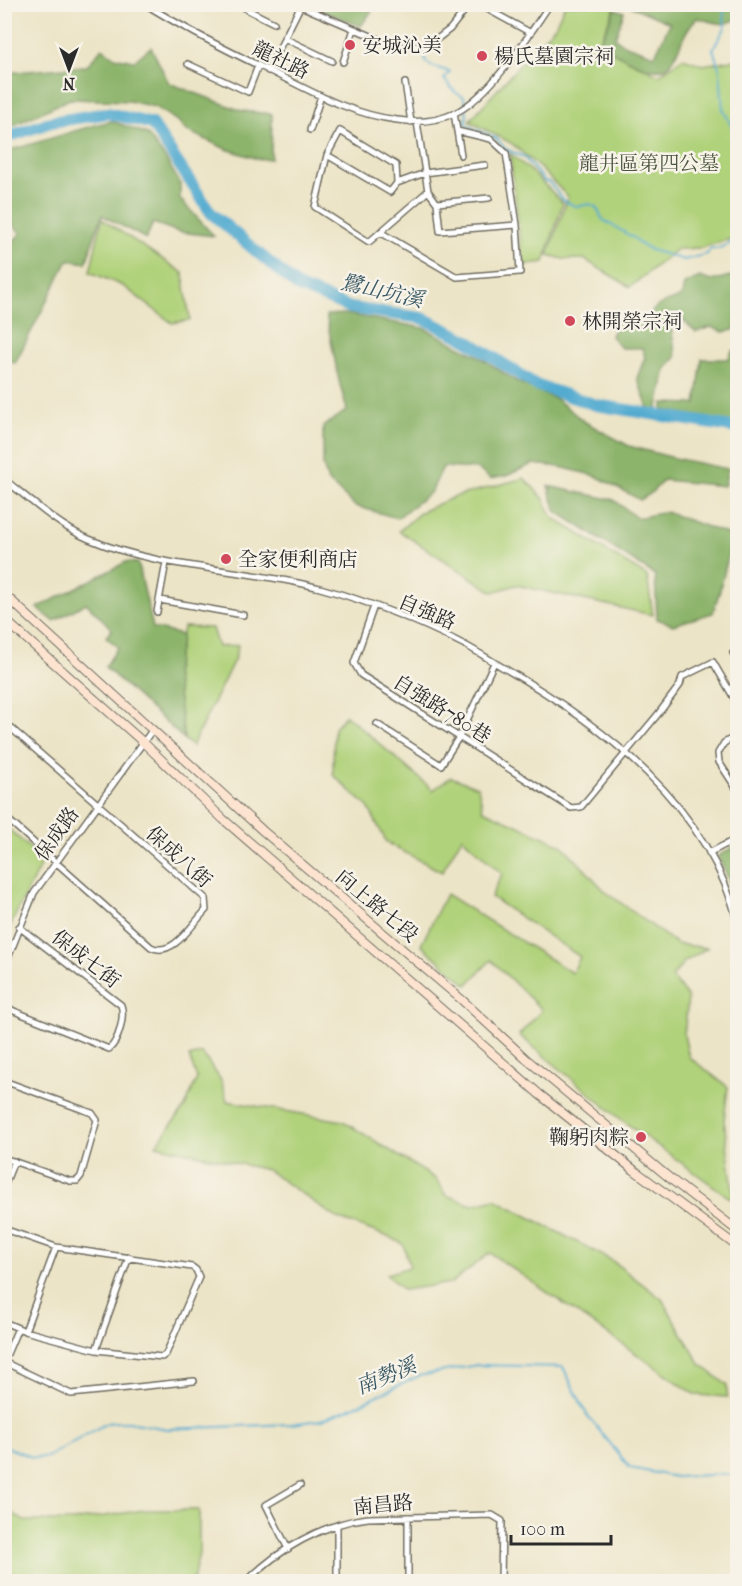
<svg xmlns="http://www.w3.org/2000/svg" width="742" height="1586" font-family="'IM FELL French Canon','Noto Serif TC',serif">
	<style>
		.green { fill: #b0d27a; stroke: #6e7e52; stroke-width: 1.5 }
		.forest { fill: #8cb46a; stroke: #5c704a; stroke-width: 1.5 }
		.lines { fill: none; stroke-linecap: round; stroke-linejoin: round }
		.stream { stroke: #53abd0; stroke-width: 2 }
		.river { stroke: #53abd0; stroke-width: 12 }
		.street-casing { stroke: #6f6c61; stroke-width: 8 }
		.secondary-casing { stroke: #6f6c61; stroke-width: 10 }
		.street { stroke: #fff; stroke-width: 5 }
		.secondary { stroke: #fde4d1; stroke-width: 8 }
		.poi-dot { fill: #d1495b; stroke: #f7f3e8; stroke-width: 2 }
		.labels { text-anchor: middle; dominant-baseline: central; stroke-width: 5; stroke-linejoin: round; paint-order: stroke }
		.poi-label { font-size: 20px; fill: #2b2b2b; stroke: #f7f3e8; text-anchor: start }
		.street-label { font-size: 20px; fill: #2b2b2b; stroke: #f7f3e8 }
		.park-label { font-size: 20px; fill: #4c553f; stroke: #f7f3e8 }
		.water-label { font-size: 21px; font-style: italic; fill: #395865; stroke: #f7f3e8 }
	</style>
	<rect width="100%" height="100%" fill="#f7f3e8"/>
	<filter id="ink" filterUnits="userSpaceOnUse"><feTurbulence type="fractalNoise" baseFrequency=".0167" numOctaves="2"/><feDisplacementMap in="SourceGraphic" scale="12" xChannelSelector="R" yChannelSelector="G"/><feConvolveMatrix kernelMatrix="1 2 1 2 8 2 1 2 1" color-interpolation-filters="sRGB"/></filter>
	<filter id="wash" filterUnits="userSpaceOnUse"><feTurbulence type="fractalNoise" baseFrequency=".008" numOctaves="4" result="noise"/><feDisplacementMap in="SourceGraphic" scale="24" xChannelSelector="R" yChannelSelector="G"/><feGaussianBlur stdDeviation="1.35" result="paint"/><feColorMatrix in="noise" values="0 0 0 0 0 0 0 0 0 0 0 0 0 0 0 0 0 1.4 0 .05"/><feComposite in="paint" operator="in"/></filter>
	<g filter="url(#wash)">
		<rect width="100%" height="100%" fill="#ece4c6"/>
		<path class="green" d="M565 5H616L598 45 659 75 683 58 703 65 737 59V237L701 248 677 249 630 287 584 259H563L548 255 568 197 540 168 511 143 469 121 555 26Z
			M510 154 530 170 563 203 544 262 523 265Z
			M102 219 183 273 190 320 172 323 123 286 90 272Z
			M524 478 543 498 553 518 647 576 653 615 516 585 493 592 399 531 421 512 454 497Z
			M183 627 212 628 218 647 238 645 235 658 192 746 184 739 175 671Z
			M346 715 433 790 451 777 478 787 483 810 562 845 606 892 677 944 707 948 684 962 672 977 688 998 684 1035 689 1057 728 1087 724 1120 734 1201 618 1117 519 1035 542 1010 491 960 467 985 421 945 446 894 572 973 580 957 491 897 502 874 462 837 442 872 387 843 368 807 333 775 334 728Z
			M5 826 43 860 7 932H4Z
			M202 1053 221 1080 227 1101 343 1121 436 1179 446 1195 472 1205 495 1199 611 1260 662 1299 700 1364 727 1385V1397L696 1395 490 1253 451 1283 403 1290 386 1274 410 1267 403 1244 389 1237 337 1218 267 1170 156 1145 185 1107 197 1078 189 1057Z
			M5 1508 24 1521H73L144 1510H199V1553L193 1581H5Z"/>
		<path class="forest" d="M306 4 376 5 361 26Z
			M628 5H731L736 11V19C724 28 710 21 697 18 683 31 681 48 671 63 658 83 613 51 599 44L615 9 624 12 615 38 623 44 655 55 670 23Z
			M151 47 169 83 242 111 272 114 271 159H258L226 149 185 130 179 122 155 107 129 101 70 99 5 129V73L87 66 102 48 115 57 134 61Z
			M112 121 147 134 166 159 180 184V199L214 236 179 232 153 223 146 239 102 215 86 263 68 260 15 363 5 358V251L21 233 5 218V151C41 143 75 129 112 121Z
			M730 276 737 278V322L734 330 723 332 711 327 696 332 684 321 675 322 671 326 676 357 666 369 657 411 648 408 637 378 645 357 642 348H621L611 336 616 322 625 316C649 326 644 316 659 305 666 301 675 301 682 295L684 284 700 277 711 281Z
			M346 314 424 328 478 356 516 381 556 399 585 422 629 446 674 458 728 469 724 486 664 480 650 494 640 500 596 476 560 467 533 464 506 476 490 479 478 469 443 467 431 492 397 518 355 506 328 481 323 466V427L347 410 339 381 326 315Z
			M737 349V424L663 410V403L696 404 702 359H728L732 351Z
			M548 486 614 500 637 518 666 512 733 536 720 590 713 613 673 625 657 619 655 575 556 511Z
			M126 562 138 563 153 628 182 635 175 671 184 739 105 667 118 647 106 637 112 629 86 603 54 621 37 608Z
			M737 845V898L718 856Z"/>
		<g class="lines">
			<path class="stream" d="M723 4 725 28 713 49 720 71 723 109 733 129 738 150
				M424 53 426 62 431 66 450 72 444 79 455 92 464 97 467 116 465 122 468 126 497 139 505 149 524 157 544 181 549 182 563 200 577 207 589 204 596 207 603 220 634 238 638 243 651 250 684 260 707 254 711 248 717 249 738 240
				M738 167 735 185 738 207
				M4 1446 34 1458 47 1457 107 1423 118 1422H129L167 1429 291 1424 321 1420 351 1408 419 1376 477 1365 563 1367 587 1415 630 1468 676 1477 725 1474 738 1476"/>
			<path class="river" d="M4 138 51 122 108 113 152 124 211 213 297 286 351 308 422 318 465 339 536 385 596 405 738 428"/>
		</g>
	</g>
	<g filter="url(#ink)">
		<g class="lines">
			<g class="street-casing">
				<path id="street" d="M145 4C186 30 230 52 274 73 312 92 353 115 397 120 417 123 436 122 455 113 490 96 528 37 550 4
					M248 4 246 9 274 23
					M296 4 397 47 428 46 450 29 470 4
					M478 4 531 33
					M284 38 332 61
					M343 62 354 29
					M188 64 248 92 258 66
					M268 71 301 5
					M405 83 411 122
					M454 113 461 155
					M417 122 428 191 437 203 440 231 517 225
					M310 130 321 96
					M327 155 390 192 397 183
					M397 183 396 165 340 131 327 155 315 207 369 242 428 191
					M397 183 425 173 485 165
					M437 203 489 198
					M380 232 457 277 520 272 517 225 506 153 491 139 457 131
					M4 479C29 499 60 527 89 539 162 570 244 568 320 588 364 600 419 621 459 642 474 649 488 659 502 667 603 725 709 805 738 924
					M160 600 243 615
					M374 606 354 663 361 675 571 808 581 807 659 713 680 685 682 677 713 662 738 705
					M157 612 166 562
					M733 653 738 660
					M4 722 205 898 206 910C192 924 173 958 151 947L4 816
					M377 724 441 765 459 737 494 663
					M738 735 724 743 718 753 719 762 738 791
					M709 853 738 838
					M4 968 34 893 153 729
					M4 1007 109 1049C119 1041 125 1016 121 1005L19 927
					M4 1081 92 1113 97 1120 81 1176 77 1181H70L4 1158
					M738 1108V1139
					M4 1187 14 1161
					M4 1229 56 1247 192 1267 196 1270 199 1277 166 1354 162 1357 96 1350 25 1331 4 1322
					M25 1331 56 1247
					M96 1350 129 1257
					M4 1361 18 1328
					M4 1362 71 1394 194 1381
					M337 1526V1582
					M288 1549 266 1505 300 1485
					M246 1582C277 1550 324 1523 368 1518L492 1515 502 1521 501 1582
					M408 1582V1517"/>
			</g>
			<g class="secondary-casing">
				<path id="secondary" d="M4 594 263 831 462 1000 525 1058 672 1180 738 1231
					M4 619 144 743 223 819 539 1094 634 1170 738 1247"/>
			</g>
			<use href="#street" class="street"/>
			<use href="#secondary" class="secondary"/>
		</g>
	</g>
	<g class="poi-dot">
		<circle cx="350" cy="45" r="6"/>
		<circle cx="482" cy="56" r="6"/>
		<circle cx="570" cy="321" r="6"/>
		<circle cx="226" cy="559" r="6"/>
		<circle cx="641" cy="1137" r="6"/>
	</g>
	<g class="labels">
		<g class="poi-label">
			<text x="362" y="45">安城沁美</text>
			<text x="494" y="56">楊氏墓園宗祠</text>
			<text x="582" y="321">林開榮宗祠</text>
			<text x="238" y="559">全家便利商店</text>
			<text x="629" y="1137" text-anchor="end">鞠躬肉粽</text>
		</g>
		<g class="street-label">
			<text transform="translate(281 60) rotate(26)">龍社路</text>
			<text transform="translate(427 612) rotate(23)">自強路</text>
			<text transform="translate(442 709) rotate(32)">自強路780巷</text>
			<text transform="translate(57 834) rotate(-55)">保成路</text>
			<text transform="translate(179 857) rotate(42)">保成八街</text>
			<text transform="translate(377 906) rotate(40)">向上路七段</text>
			<text transform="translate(86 959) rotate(38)">保成七街</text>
			<text transform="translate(383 1505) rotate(-5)">南昌路</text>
		</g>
		<g class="park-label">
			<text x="649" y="163">龍井區第四公墓</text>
		</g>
		<g class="water-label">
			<text transform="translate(382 291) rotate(13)">鷺山坑溪</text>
			<text transform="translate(386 1376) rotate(-22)">南勢溪</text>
		</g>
	</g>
	<rect width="742" height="1586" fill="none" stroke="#f7f3e8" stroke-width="24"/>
	<g transform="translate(69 69) rotate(180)" stroke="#f7f3e8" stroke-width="4.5" paint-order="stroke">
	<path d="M0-4.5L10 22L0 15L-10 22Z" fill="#2b2b2b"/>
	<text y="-9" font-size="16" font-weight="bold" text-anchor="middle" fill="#2b2b2b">N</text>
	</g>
	<path d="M511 1535v9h100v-9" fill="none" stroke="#2b2b2b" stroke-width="3"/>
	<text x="520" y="1535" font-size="18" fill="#2b2b2b" stroke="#f7f3e8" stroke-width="4.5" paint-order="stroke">100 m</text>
</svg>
